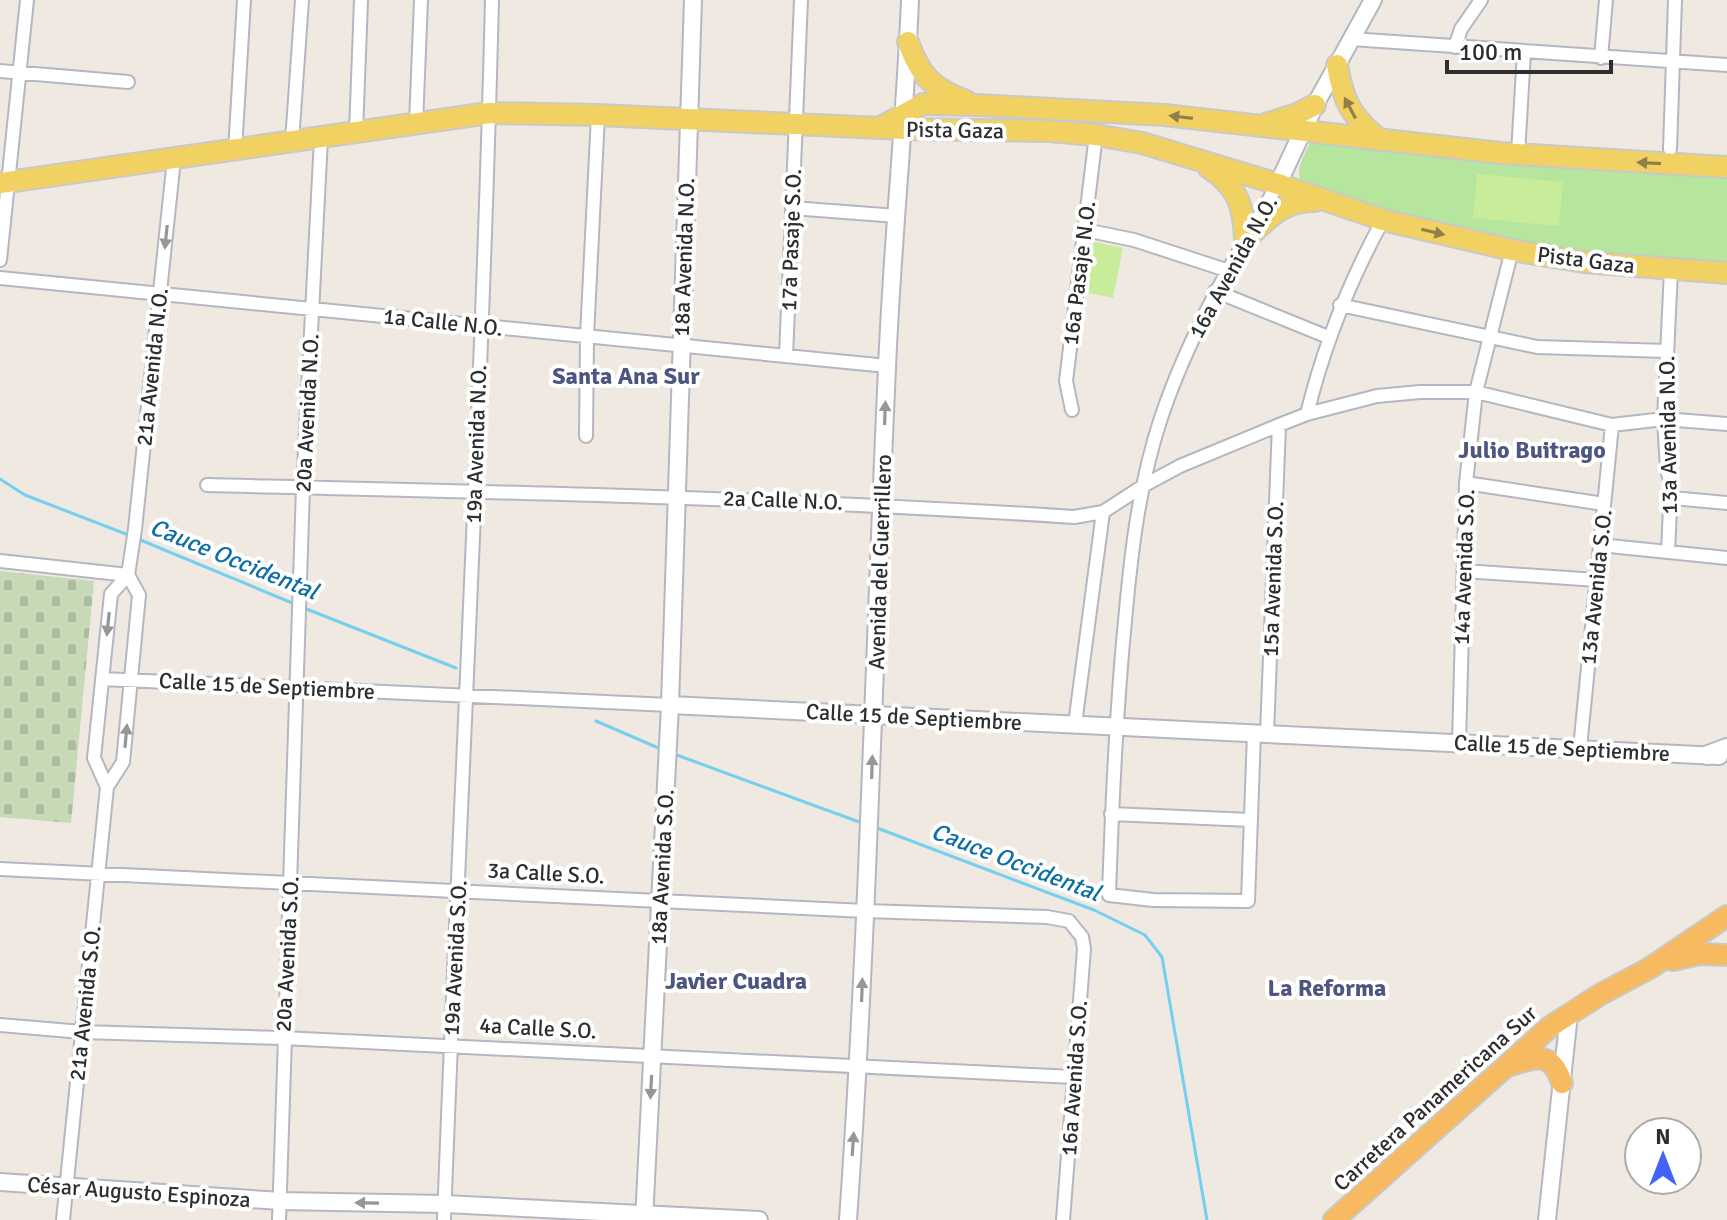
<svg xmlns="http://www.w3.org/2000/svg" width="1727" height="1220" font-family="Signika,sans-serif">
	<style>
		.cemetery { fill: url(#cemetery-stones) }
		.park { fill: #b6e59e }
		.pitch { fill: #c9ec9a }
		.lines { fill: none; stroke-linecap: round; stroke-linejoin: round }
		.stream { stroke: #75cff0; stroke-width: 3 }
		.minor-casing { stroke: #b4b7c1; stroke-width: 16 }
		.tertiary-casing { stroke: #b4b7c1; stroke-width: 20 }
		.secondary-casing { stroke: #b4b7c1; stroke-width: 22 }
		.primary-casing { stroke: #c9c9c9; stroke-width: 24 }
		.trunk-casing { stroke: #c9c9c9; stroke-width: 24 }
		.minor { stroke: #fff; stroke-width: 12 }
		.tertiary { stroke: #fff; stroke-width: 16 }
		.secondary { stroke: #fff; stroke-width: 18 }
		.primary { stroke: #f2d163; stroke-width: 20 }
		.trunk { stroke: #f8ba60; stroke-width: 20 }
		.oneway { fill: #908048 }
		.oneway2 { fill: #969696 }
		.labels { text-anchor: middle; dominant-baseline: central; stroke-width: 8; stroke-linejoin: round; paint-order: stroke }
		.street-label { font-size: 22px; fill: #2e2e2e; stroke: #fff }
		.neighbourhood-label { font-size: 24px; font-weight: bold; fill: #4d5680; stroke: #fff }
		.water-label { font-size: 24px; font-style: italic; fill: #0d6fa3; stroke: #fff }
	</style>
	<defs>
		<pattern id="cemetery-stones" width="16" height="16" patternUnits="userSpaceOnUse" patternTransform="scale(2)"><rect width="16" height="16" fill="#c8d9b8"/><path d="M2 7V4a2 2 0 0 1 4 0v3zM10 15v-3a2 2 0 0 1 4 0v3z" fill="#acbb9e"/></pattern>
	</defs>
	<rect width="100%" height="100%" fill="#efe9e1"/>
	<path class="cemetery" d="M0 571 94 581 71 823 0 817Z"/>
	<path class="park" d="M1310 143 1504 162 1727 175V262C1645 258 1563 250 1482 236 1422 225 1363 204 1304 187 1293 172 1303 158 1310 143Z"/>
	<path class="pitch" d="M1477 174 1563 182 1559 226 1473 218Z
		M1094 242 1123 248 1113 298 1084 292Z"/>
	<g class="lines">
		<path class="stream" d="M0 479 25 495 131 536
			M138 539 297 605
			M304 608 456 668
			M596 721 663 750
			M674 754 862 823
			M877 828 1094 910 1145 935 1162 957 1207 1220"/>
		<g class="minor-casing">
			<path id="minor" d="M1351 39 1727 65
				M1455 47 1461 29 1481 0
				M1601 58 1606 0
				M0 71 128 82
				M416 124 421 0
				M356 133 361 0
				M292 142 302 0
				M1670 149 1675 0
				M235 151 244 0
				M1518 154 1524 52
				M792 208 897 216
				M1085 230 1134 240 1226 270
				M0 260 27 0
				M0 278 887 366
				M1215 291 1328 337
				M1340 305 1537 347 1667 351
				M786 356 801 0
				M1072 410 1066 381 1096 135
				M1307 414C1324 345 1349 282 1383 220
				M586 436 587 336 598 115
				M1466 483 1604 504
				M207 485C496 492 785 498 1074 517L1103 512 1143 486 1180 466 1279 425 1307 414 1377 396 1420 392H1476L1612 425 1664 419 1727 424
				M1672 498 1727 503
				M1600 545 1727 558
				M1668 552 1671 485 1667 469 1664 419 1671 270
				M0 561 128 575
				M1464 571 1597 580
				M102 679 670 705
				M1075 724 1103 512
				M1254 733 1248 901 1153 900 1109 895C1112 803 1116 713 1125 621 1131 553 1139 484 1161 418 1189 334 1233 260 1278 184
				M1267 734 1279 425
				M1459 743 1466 483 1476 392 1512 250
				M1580 748 1612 425
				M107 787 123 762 139 595 128 575
				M1111 814 1251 820
				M0 869 865 911 1047 917 1069 921 1082 937 1084 949 1063 1220
				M0 1025 82 1032 283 1038 1074 1077
				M63 1220 107 787 94 758 111 594 128 575 135 529 174 159
				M279 1220 303 488 321 138
				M444 1220C459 813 482 407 492 0"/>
		</g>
		<g class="tertiary-casing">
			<path id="tertiary" d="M1278 184 1315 105 1373 0
				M670 705 1719 756
				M0 1182 280 1201 445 1204 759 1220
				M644 1220 670 705 693 0
				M848 1220C868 936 874 652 887 368 892 245 905 123 910 0
				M1547 1220 1569 1014"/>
		</g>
		<g class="secondary-casing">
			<path id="secondary" d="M1708 755 1727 748"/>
		</g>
		<g class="primary-casing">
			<path id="primary" d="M908 42C920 76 932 88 966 101
				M1337 65C1343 101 1351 117 1380 140
				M1266 124 1297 114 1315 105
				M879 128 923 104 977 105 1164 115 1501 153 1727 167
				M1209 168C1238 187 1244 207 1245 240
				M0 183 489 113 598 115 903 129 1049 131 1096 135 1142 143 1278 184 1383 220 1512 250 1584 262 1727 273
				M1245 240C1267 220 1283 200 1315 201"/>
		</g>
		<g class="trunk-casing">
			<path id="trunk" d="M1673 960 1699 954 1727 955
				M1511 1065C1538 1056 1552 1052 1562 1083
				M1334 1220 1551 1026 1601 994 1650 968 1727 916"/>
		</g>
		<use href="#minor" class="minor"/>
		<use href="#tertiary" class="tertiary"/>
		<use href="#secondary" class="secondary"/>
		<use href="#primary" class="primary"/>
		<use href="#trunk" class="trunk"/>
	</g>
	<defs><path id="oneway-solid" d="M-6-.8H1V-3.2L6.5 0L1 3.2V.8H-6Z" transform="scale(2)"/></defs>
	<g class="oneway">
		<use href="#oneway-solid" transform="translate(1350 108) rotate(-118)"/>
		<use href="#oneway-solid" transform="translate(1181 117) rotate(-173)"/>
		<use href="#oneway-solid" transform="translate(1649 163) rotate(-177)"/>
		<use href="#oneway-solid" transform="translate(1433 232) rotate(13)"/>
	</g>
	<g class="oneway2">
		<use href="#oneway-solid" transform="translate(166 237) rotate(96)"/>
		<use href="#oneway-solid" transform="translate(885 413) rotate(-88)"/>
		<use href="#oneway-solid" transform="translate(108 624) rotate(96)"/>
		<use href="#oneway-solid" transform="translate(126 736) rotate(-85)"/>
		<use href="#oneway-solid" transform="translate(872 767) rotate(-88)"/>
		<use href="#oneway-solid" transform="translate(862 990) rotate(-88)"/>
		<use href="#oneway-solid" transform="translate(651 1087) rotate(93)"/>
		<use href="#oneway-solid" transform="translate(853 1144) rotate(-86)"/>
		<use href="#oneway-solid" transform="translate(367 1203) rotate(-179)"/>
	</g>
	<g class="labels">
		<g class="street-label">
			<text transform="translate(955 130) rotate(1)">Pista Gaza</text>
			<text transform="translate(791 240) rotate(-88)">17a Pasaje S.O.</text>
			<text transform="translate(684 257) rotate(-88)">18a Avenida N.O.</text>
			<text transform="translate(1586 260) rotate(7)">Pista Gaza</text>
			<text transform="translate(1233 267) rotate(-61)">16a Avenida N.O.</text>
			<text transform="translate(1079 273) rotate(-83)">16a Pasaje N.O.</text>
			<text transform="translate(443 322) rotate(6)">1a Calle N.O.</text>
			<text transform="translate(152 367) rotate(-84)">21a Avenida N.O.</text>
			<text transform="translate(307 413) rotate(-87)">20a Avenida N.O.</text>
			<text transform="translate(1668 435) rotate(-91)">13a Avenida N.O.</text>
			<text transform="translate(476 444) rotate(-88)">19a Avenida N.O.</text>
			<text transform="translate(783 500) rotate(2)">2a Calle N.O.</text>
			<text transform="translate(880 562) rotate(-88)">Avenida del Guerrillero</text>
			<text transform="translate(1464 567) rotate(-88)">14a Avenida S.O.</text>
			<text transform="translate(1273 579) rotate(-88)">15a Avenida S.O.</text>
			<text transform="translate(1596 587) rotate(-84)">13a Avenida S.O.</text>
			<text transform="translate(267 686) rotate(3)">Calle 15 de Septiembre</text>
			<text transform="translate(914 717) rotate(3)">Calle 15 de Septiembre</text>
			<text transform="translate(1562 748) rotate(3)">Calle 15 de Septiembre</text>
			<text transform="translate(662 867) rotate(-87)">18a Avenida S.O.</text>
			<text transform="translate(546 873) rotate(3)">3a Calle S.O.</text>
			<text transform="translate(287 954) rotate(-87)">20a Avenida S.O.</text>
			<text transform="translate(455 958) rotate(-87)">19a Avenida S.O.</text>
			<text transform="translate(85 1003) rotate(-84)">21a Avenida S.O.</text>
			<text transform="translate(538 1028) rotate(3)">4a Calle S.O.</text>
			<text transform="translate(1074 1078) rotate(-86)">16a Avenida S.O.</text>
			<text transform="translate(1435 1098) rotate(-42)">Carretera Panamericana Sur</text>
			<text transform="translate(139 1192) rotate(4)">César Augusto Espinoza</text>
		</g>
		<g class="neighbourhood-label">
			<text x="626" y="376">Santa Ana Sur</text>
			<text x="1532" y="450">Julio Buitrago</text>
			<text x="736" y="981">Javier Cuadra</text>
			<text x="1327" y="988">La Reforma</text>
		</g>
		<g class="water-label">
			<text transform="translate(234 559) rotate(22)">Cauce Occidental</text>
			<text transform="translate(1016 862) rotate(21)">Cauce Occidental</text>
		</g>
	</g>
	<g transform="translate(1663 1156)"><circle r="38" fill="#ffffff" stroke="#ababab" stroke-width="2"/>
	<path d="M0-6L14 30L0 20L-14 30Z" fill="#4264fb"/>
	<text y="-12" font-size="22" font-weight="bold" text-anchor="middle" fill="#2e2e2e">N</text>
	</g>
	<path d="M1447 60v12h164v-12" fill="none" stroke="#2e2e2e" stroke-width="4"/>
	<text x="1459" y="60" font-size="24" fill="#2e2e2e" stroke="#ffffff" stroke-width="6" paint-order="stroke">100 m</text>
</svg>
